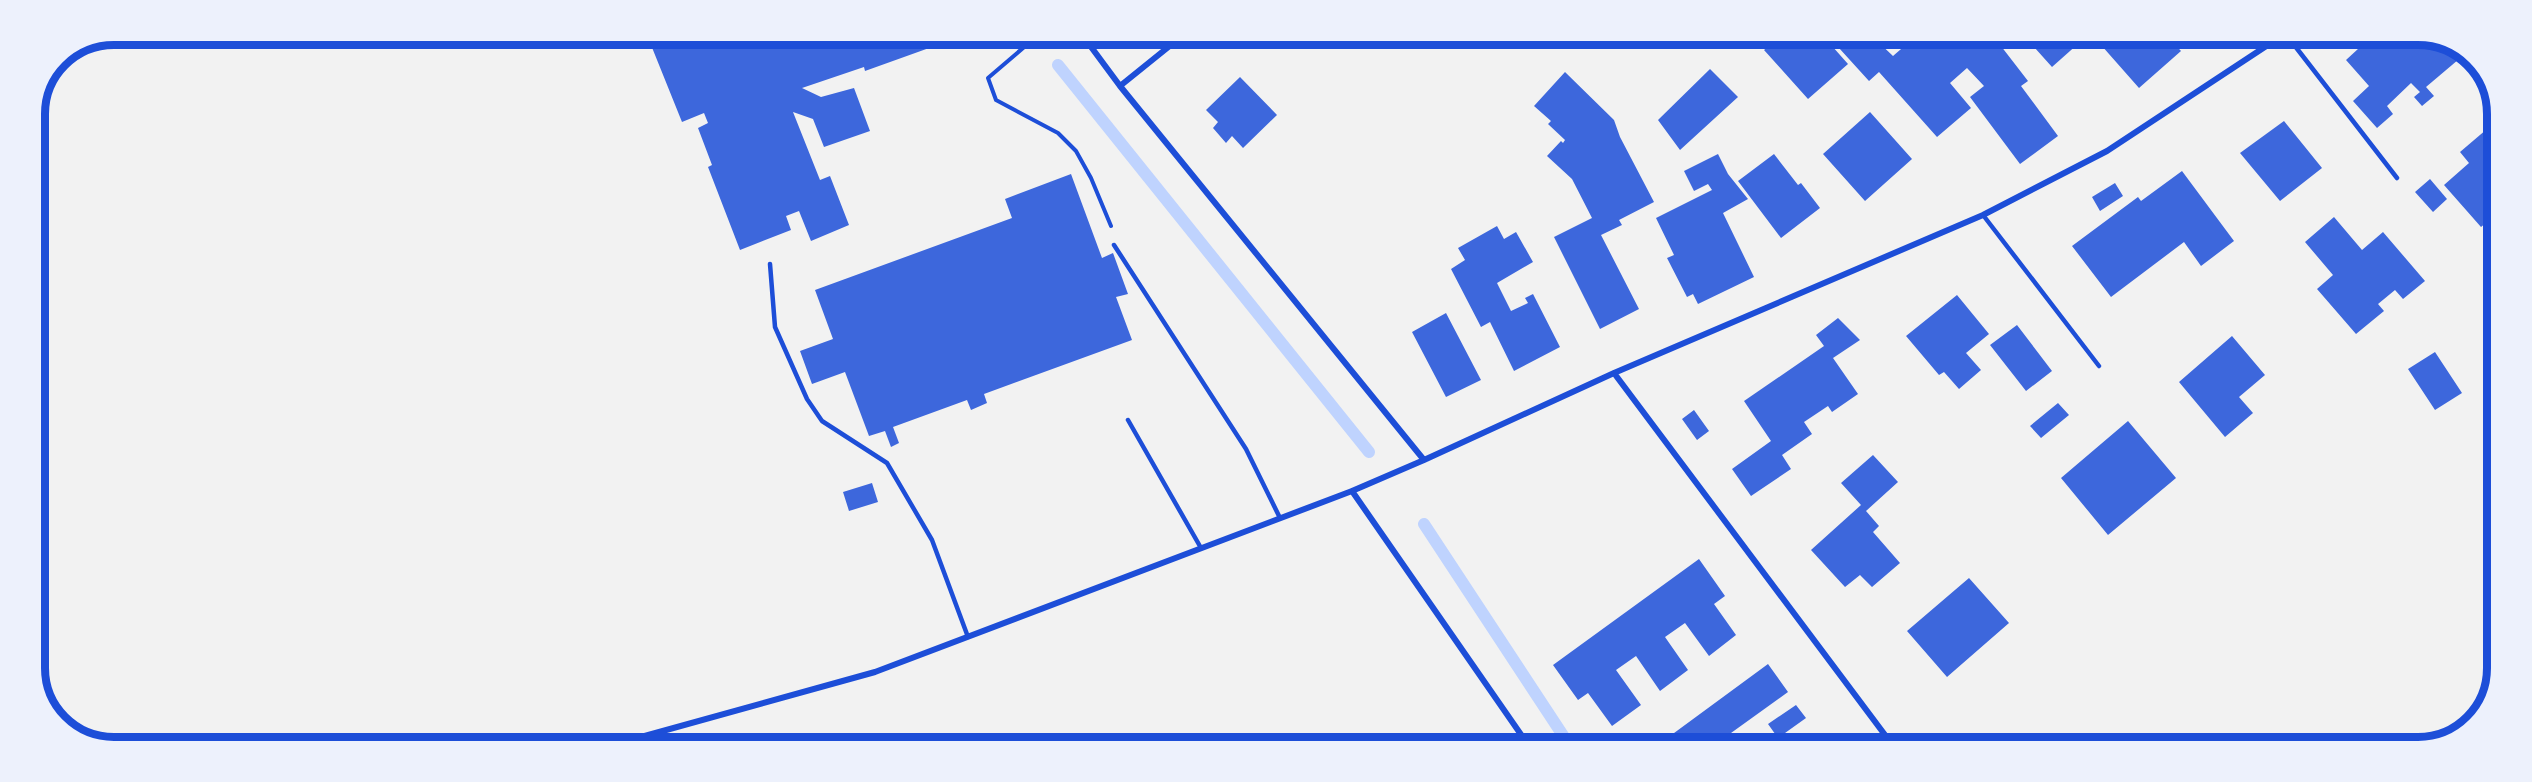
<svg xmlns="http://www.w3.org/2000/svg" width="2532" height="782" font-family="'Exo 2',sans-serif">
	<style>
		.lines { fill: none; stroke-linecap: round; stroke-linejoin: round }
		.stream { stroke: #bfd3fe; stroke-width: 12 }
		.building { fill: #3d67dc }
		.path { stroke: #1d4ed8; stroke-width: 4 }
		.service { stroke: #1d4ed8; stroke-width: 4.5 }
		.minor { stroke: #1d4ed8; stroke-width: 6 }
		.rim { fill: none; stroke: #1d4ed8; stroke-width: 8 }
	</style>
	<rect width="100%" height="100%" fill="#f2f2f2"/>
	<g class="lines">
		<path class="stream" d="M1058 65 1369 452
			M1424 524 1570 746"/>
	</g>
	<path class="building" d="M651 35 956 36 957 38 865 71 864 67 802 88 821 97 854 88 870 131 824 147 813 119 793 112 820 180 830 176 849 225 811 241 799 211 786 216 791 230 740 250 708 167 712 165 698 128 708 123 704 113 682 122 649 40Z
		M1779 37H1824L1848 64 1808 99 1764 50Z
		M1829 37H1873L1893 56 1908 43 1903 37H1994L2028 81 2021 86 2058 136 2020 164 1970 97 1984 86 1967 68 1950 83 1971 108 1937 137 1879 72 1869 81Z
		M2025 37H2073L2079 43 2052 67Z
		M2094 37H2168L2181 51 2139 88Z
		M2371 37H2439L2465 54 2426 87 2434 96 2422 106 2414 97 2420 92 2411 83 2387 106 2393 114 2377 128 2353 101 2369 86 2346 60Z
		M1710 69 1738 97 1680 150 1658 120Z
		M1565 72 1614 120 1620 137 1654 202 1619 220 1622 225 1601 235 1639 309 1600 329 1554 237 1592 218 1572 179 1547 156 1561 141 1563 143 1565 140 1548 124 1551 121 1534 106Z
		M1240 77 1277 115 1243 148 1232 136 1226 143 1213 128 1218 122 1206 110Z
		M1870 112 1912 159 1865 201 1823 154Z
		M2284 121 2322 168 2280 201 2240 153Z
		M2487 129 2497 140V214L2481 227 2444 185 2469 163 2460 152Z
		M1718 154 1728 174 1748 199 1723 213 1754 277 1698 304 1693 294 1687 297 1667 258 1674 255 1656 218 1712 190 1708 184 1694 191 1684 171Z
		M1774 154 1798 185 1801 183 1820 208 1781 238 1738 181Z
		M2182 171 2234 241 2201 266 2184 242 2111 297 2072 246 2138 197 2141 201Z
		M1071 174 1102 258 1113 253 1128 294 1116 297 1132 340 984 394 987 403 971 410 967 400 893 427 899 443 891 447 885 431 869 436 845 372 812 384 800 351 833 339 815 290 1012 218 1005 199Z
		M2430 179 2447 199 2433 212 2415 192Z
		M2115 183 2123 196 2100 211 2092 197Z
		M2334 217 2362 250 2383 232 2425 281 2403 299 2395 290 2378 304 2384 311 2356 334 2317 289 2333 275 2305 242Z
		M1497 226 1504 239 1516 232 1533 262 1497 283 1511 311 1528 303 1525 298 1533 294 1560 347 1514 371 1490 322 1481 327 1451 269 1465 260 1458 248Z
		M1957 295 1989 334 1966 353 1981 370 1959 389 1944 372 1939 375 1906 336Z
		M1446 313 1481 380 1446 397 1412 332Z
		M1838 318 1860 340 1833 358 1858 394 1832 412 1828 406 1804 422 1812 434 1782 455 1791 469 1751 496 1732 469 1771 441 1744 401 1824 346 1816 335Z
		M2017 325 2052 371 2026 391 1990 345Z
		M2232 336 2265 375 2239 397 2253 413 2225 437 2179 382Z
		M2435 352 2462 393 2435 410 2408 369Z
		M2058 403 2069 415 2041 438 2030 426Z
		M1694 410 1709 431 1697 440 1682 419Z
		M2128 421 2176 478 2108 535 2061 478Z
		M1873 455 1898 482 1866 511 1879 526 1873 532 1900 563 1872 587 1860 575 1845 587 1811 550 1861 505 1841 483Z
		M872 483 878 502 849 511 843 492Z
		M1699 559 1725 596 1714 604 1736 635 1709 656 1685 623 1665 637 1688 670 1660 691 1636 656 1616 670 1641 705 1612 726 1588 693 1578 700 1553 665Z
		M1969 578 2009 623 1947 677 1907 631Z
		M1768 664 1788 692 1731 733 1713 747H1655Z
		M1796 705 1806 718 1778 738 1768 724Z"/>
	<g class="lines">
		<path class="path" d="M1037 36 988 78 996 100 1058 133 1076 151 1091 178 1111 226"/>
		<path class="service" d="M2288 37 2397 178
			M1983 215 2099 366
			M1114 245 1246 449 1280 518
			M770 264 775 327 807 399 822 421 887 463 932 540 968 637
			M1128 420 1201 548"/>
		<path class="minor" d="M1083 36 1120 86 1424 460
			M1120 86 1182 36
			M1614 373 1894 747
			M1352 491 1529 746
			M623 742 875 672 1352 491 1424 460 1614 373 1983 215 2107 151 2280 37"/>
	</g>
	<path d="M0 0H2532V782H0ZM114 45H2418A69 69 0 0 1 2487 114V668A69 69 0 0 1 2418 737H114A69 69 0 0 1 45 668V114A69 69 0 0 1 114 45Z" fill="#edf1fc" fill-rule="evenodd"/>
	<path class="rim" d="M114 45H2418A69 69 0 0 1 2487 114V668A69 69 0 0 1 2418 737H114A69 69 0 0 1 45 668V114A69 69 0 0 1 114 45Z"/>
</svg>
